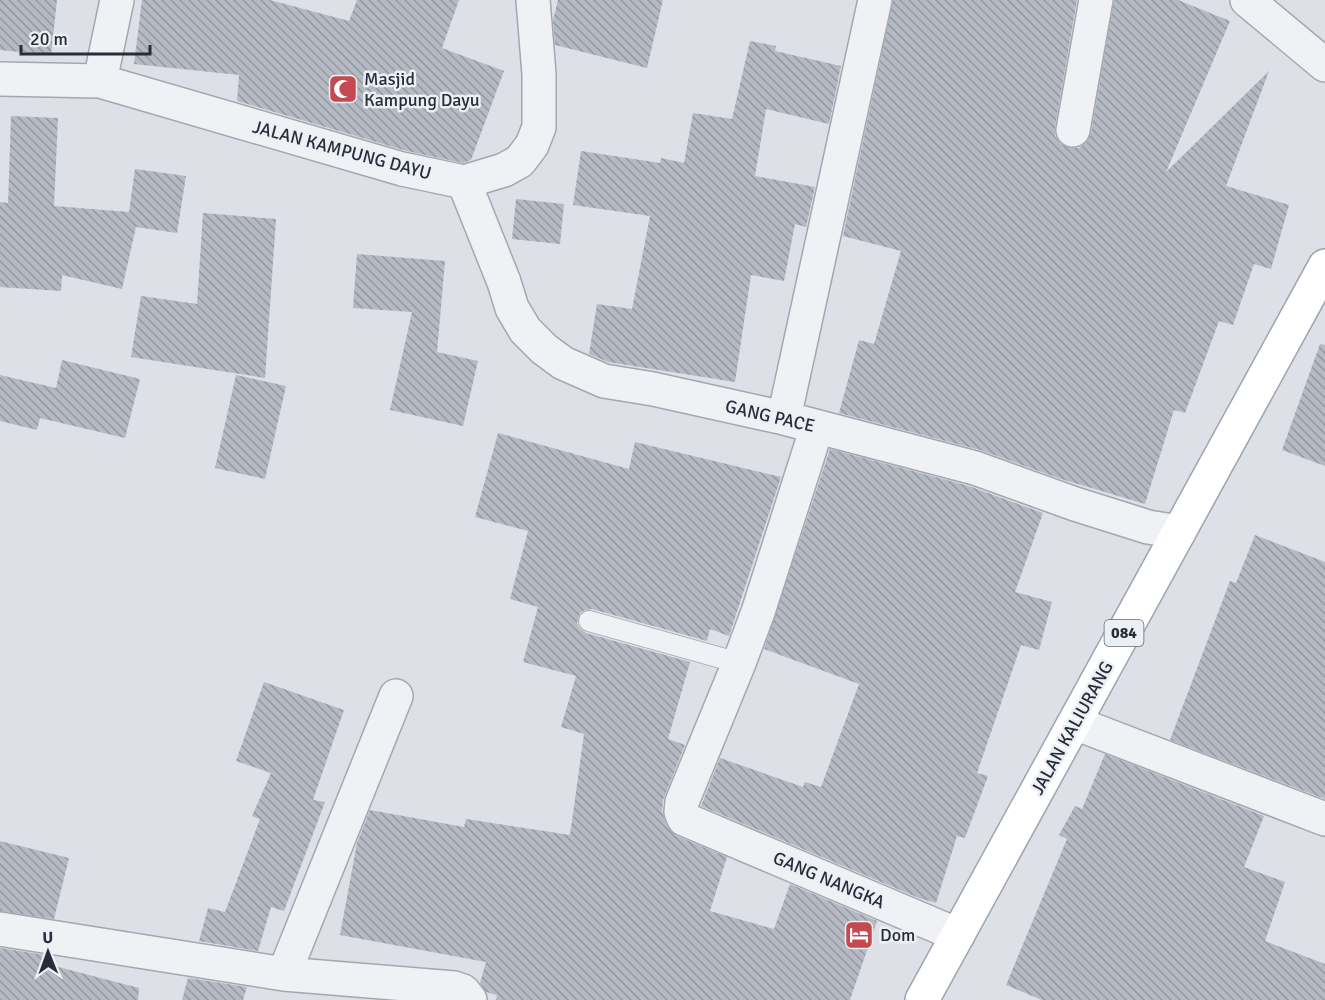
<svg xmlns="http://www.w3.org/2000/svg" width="1325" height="1000" font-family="Signika,sans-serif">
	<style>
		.building { fill: url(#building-back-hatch) }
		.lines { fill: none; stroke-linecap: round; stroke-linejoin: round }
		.lane-casing { stroke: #a3a7af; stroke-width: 22 }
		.street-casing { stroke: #a3a7af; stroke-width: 36 }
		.primary-casing { stroke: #9ea3b1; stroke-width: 36 }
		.lane { stroke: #f0f1f5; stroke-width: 20 }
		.street { stroke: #f0f1f5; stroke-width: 33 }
		.primary { stroke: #fff; stroke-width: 33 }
		.labels { text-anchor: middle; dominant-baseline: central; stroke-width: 5; stroke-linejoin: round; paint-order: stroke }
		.shield { fill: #eceff4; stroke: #636772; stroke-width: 1.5 }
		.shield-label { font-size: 16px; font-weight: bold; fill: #282d3b }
		.poi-label { font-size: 18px; fill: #282d3b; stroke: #eceff4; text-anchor: start }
		.street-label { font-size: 18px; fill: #282d3b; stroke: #eceff4 }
	</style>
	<defs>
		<pattern id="building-back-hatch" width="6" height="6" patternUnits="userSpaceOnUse" patternTransform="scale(1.5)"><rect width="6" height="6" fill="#b5b9c2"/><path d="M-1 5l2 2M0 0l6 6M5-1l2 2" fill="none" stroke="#93979f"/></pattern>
	</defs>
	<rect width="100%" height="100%" fill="#dde0e6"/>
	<path class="building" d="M0 0H57L51 55 0 50Z
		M142 0H270L349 21 357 0H459L442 48 504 71 471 160 463 163 407 151 237 101 239 75 134 64Z
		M558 0H663L647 68 555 45 553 20Z
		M893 0H1077L1055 127V136L1061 144 1070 148H1079L1087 142 1091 133 1114 0H1178L1230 21 1166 172 1269 71 1226 186 1289 205 1271 269 1254 264 1233 325 1219 321 1185 413 1174 410 1145 504 1061 479 980 450 839 413 859 340 874 344 901 251 843 236Z
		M750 41 776 46 775 51 841 66 829 124 766 109 755 176 815 187 806 227 795 224 784 281 751 275 735 382 608 362 589 354 597 304 632 309 650 216 573 205 581 151 660 163 661 158 684 163 693 113 732 119Z
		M11 116 58 118 54 206 129 212 135 169 186 176 177 233 136 227 122 289 62 275 61 291 0 287V202L8 203Z
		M516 199 564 204 560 244 512 239Z
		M203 213 276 219 265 378 131 357 141 296 197 304Z
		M357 254 445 261 437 352 478 361 463 426 390 410 412 312 353 308Z
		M1320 344 1325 345V466L1282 450Z
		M62 360 140 379 125 438 40 418 37 430 0 421V375L56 388Z
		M236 375 286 386 265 479 215 468Z
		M498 433 629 469 635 442 781 477 729 636 710 629 707 641 592 609 585 610 580 613 577 623 580 629 586 633 690 662 668 739 685 745 663 800 662 811 667 826 677 836 727 857 710 911 774 929 790 884 877 921 850 1000H496L497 995 486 992 480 983 486 962 340 935 357 843 370 810 464 827 466 819 570 835 584 734 561 727 576 676 523 662 538 607 510 599 528 531 475 517Z
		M830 449 969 486 1043 513 1015 592 1052 602 1039 650 1021 645 977 773 988 776 965 838 957 836 936 903 919 898 701 806 720 758 803 787 805 782 821 787 859 684 764 649Z
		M1255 535 1325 562V799L1170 740 1230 581 1236 583Z
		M264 682 344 710 313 800 325 802 284 911 271 907 258 951 199 941 208 908 225 912 260 819 252 816 271 773 236 761Z
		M1105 754 1264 816 1244 867 1285 882 1265 941 1325 964V1000H1042L1006 985 1067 839 1059 835 1075 806 1082 809Z
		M0 841 69 858 54 919 0 911Z
		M0 948 45 955 43 963 139 988 138 1000H0Z
		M188 978 247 987 243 1000H182Z"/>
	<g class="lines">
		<g class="lane-casing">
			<path id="lane" d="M589 621 739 663"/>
		</g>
		<g class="street-casing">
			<path id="street" d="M1247 0 1325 65
				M0 79 100 81 402 169 464 182 504 170 520 161 532 145 539 127V74L533 0
				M100 81 117 0
				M1073 130 1096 0
				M464 182 504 282 512 308 525 330 544 349 563 363 604 381 653 389 784 418 975 468 1075 504 1148 527 1179 532
				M784 418 875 0
				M817 427 758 612 739 663 682 802 681 812 684 819 958 935
				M396 696 284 974 454 988 463 991 470 1000
				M1075 723 1325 819
				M0 929 284 974"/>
		</g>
		<g class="primary-casing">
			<path id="primary" d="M922 1000 1325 266"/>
		</g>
		<use href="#lane" class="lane"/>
		<use href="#street" class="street"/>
		<use href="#primary" class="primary"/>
	</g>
	<defs>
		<g id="mosque-square" transform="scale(1.5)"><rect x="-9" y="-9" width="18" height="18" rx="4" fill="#c34a51" stroke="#eceff4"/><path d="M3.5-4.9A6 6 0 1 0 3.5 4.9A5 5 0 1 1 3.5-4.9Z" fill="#fff"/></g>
		<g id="hotel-square" transform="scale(1.5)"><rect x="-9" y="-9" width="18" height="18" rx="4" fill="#c34a51" stroke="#eceff4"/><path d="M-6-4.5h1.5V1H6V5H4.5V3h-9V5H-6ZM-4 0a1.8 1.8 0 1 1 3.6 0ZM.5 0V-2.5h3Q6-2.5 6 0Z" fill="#fff"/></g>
	</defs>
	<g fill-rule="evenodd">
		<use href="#mosque-square" x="343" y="89"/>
		<use href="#hotel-square" x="859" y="935"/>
	</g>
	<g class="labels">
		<rect class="shield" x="1104.5" y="620" width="39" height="26" rx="4.5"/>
		<g class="shield-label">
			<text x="1124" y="633">084</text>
		</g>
		<g class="poi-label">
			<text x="364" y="79">Masjid<tspan x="364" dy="21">Kampung Dayu</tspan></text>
			<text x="880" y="935">Dom</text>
		</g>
		<g class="street-label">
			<text transform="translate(342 150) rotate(15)">JALAN KAMPUNG DAYU</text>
			<text transform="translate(770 416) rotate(13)">GANG PACE</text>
			<text transform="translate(1072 728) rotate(-61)">JALAN KALIURANG</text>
			<text transform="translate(829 880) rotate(23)">GANG NANGKA</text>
		</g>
	</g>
	<g transform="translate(48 952) rotate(359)" stroke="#eceff4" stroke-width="4.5" paint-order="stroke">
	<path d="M0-4.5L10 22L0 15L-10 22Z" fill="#282d3b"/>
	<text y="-9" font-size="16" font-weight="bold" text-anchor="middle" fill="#282d3b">U</text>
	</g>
	<path d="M21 45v9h129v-9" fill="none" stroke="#282d3b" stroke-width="3"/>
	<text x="30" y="45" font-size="18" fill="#282d3b" stroke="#eceff4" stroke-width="4.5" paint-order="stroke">20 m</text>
</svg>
